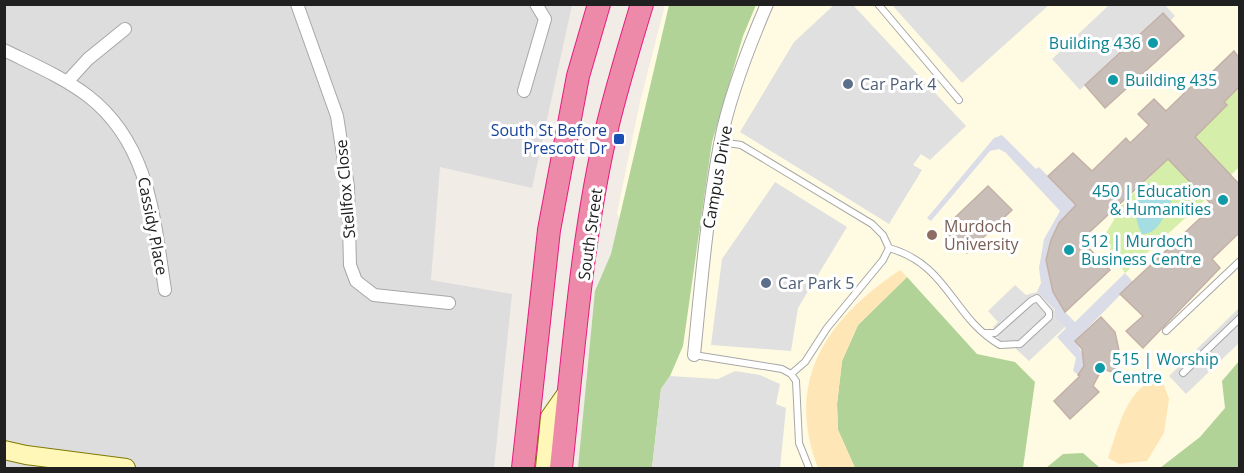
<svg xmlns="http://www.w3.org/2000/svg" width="1244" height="473" font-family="'Open Sans',sans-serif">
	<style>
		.residential { fill: #dedddd }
		.education { fill: #fffbe2 }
		.grass { fill: #d5eea9 }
		.forest { fill: #b2d398 }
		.sand { fill: #ffe6b7 }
		.parking { fill: #e0e0e0 }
		.plaza { fill: #dadce7 }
		.water { fill: #a4dde2 }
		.building { fill: #cabeb9; stroke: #c4b0a7; stroke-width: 1.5 }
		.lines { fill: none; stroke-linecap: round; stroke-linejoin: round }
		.lane-casing { stroke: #a7a7a7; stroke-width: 8 }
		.street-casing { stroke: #a7a7a7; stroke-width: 14 }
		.secondary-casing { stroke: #7f7a00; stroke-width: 20 }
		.highway-casing { stroke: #e71c7f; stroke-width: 24 }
		.lane { stroke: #fff; stroke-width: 6 }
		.street { stroke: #fff; stroke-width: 12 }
		.secondary { stroke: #fef7b8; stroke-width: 18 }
		.highway { stroke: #ed8aaa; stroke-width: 22 }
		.culture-dot { fill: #0f9aa8; stroke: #fff; stroke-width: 2 }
		.service-dot { fill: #5c6f8a; stroke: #fff; stroke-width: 2 }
		.transit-dot { fill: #1a4fb4; stroke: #fff; stroke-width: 2 }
		.education-dot { fill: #8d6e63; stroke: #fff; stroke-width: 2 }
		.labels { text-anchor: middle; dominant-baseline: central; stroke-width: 6; stroke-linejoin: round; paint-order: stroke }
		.culture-label { font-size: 16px; fill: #0d838f; stroke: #fff; text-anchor: start }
		.service-label { font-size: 16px; fill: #4e5e75; stroke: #fff; text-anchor: start }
		.transit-label { font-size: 16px; fill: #164399; stroke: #fff; text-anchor: end }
		.street-label { font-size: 16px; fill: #202020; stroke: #fff }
		.education-label { font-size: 16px; fill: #785e54; stroke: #fff; text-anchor: start }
	</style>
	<rect width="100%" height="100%" fill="#f1ece6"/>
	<path class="residential" d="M4 5H572L532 188 440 167 431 280 512 294 494 468H5Z"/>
	<path class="education" d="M665 5H1239V468H620L634 257 617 213 640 102Z"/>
	<path class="grass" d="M1239 87V167L1231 175 1195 137 1227 105 1224 102Z
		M1168 159 1206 199 1125 273 1109 249 1106 233 1114 220 1113 214Z"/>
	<path class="forest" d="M669 5H756L743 36 712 142 683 346 670 376 661 389 652 468H578L595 291 611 254Z
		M907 277 977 354 1015 362 1035 382 1023 468H855L838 430 837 404 842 361 858 325Z
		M1239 361V468H1160L1200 437 1225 408 1222 381Z
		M1083 453 1100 468H1046L1063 454Z"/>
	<path class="sand" d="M900 270 907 277 858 325 842 361 837 404 838 430 855 468H818C784 380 827 319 900 270Z
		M1161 377 1169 399 1164 433 1147 461 1119 464 1108 458C1118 429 1127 385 1161 377Z"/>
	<path class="parking" d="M834 5H853L966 126 930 160 921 154 913 165 922 170 889 224 740 132 794 42Z
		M892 5H1049L962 83Z
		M1109 5H1165L1175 16 1170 21 1162 13 1080 90 1052 59Z
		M775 182 847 227 798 308 791 351 711 345 722 259Z
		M1015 285 1026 295 1037 292 1055 311 1054 317 1065 327 1029 361 1015 348 1003 349 993 327 998 322 988 311Z
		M1239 308V343L1186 394 1169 376Z
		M735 371 760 375 780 384 776 404 786 408 780 468H652L661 389 670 376 718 379Z"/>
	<path class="plaza" d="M1002 135 1036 169 1039 167 1076 205 1059 223 1051 240 1046 260 1053 292 1065 312 1075 322 1125 273 1133 282 1075 341 1083 354 1084 366 1078 375 1073 371 1076 358 1057 337 1066 328 1054 317 1055 310 1037 292 1041 283 1039 268 1044 239 1060 211 1006 153 999 149 990 151 931 221 927 218 994 138Z"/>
	<path class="water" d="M1148 184 1166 191 1171 202C1163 216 1160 233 1142 234 1133 217 1133 198 1148 184Z"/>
	<path class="building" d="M1163 13 1184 36 1105 108 1085 85Z
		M1234 51 1239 58V87L1224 102 1227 105 1195 137 1239 184V233L1212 259 1220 268 1143 348 1126 331 1143 316 1120 294 1213 206 1168 159 1081 240 1110 270 1065 312 1053 292 1046 260 1051 240 1059 223 1076 205 1048 176 1073 153 1092 171 1126 138 1130 143 1149 125 1138 114 1154 99 1166 111 1201 77 1204 80Z
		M988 186 1012 210 967 253 943 229Z
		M1101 317 1115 332 1120 355 1118 356 1116 373 1102 369 1093 386 1099 392 1070 419 1054 401 1080 376 1078 375 1084 366 1082 349 1075 341Z"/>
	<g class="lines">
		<g class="lane-casing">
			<path id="lane" d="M878 4 959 100
				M721 142 741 145 872 224 883 235 889 248C949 265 951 316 1000 345L1020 344 1049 317V312L1037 298 1031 301 995 333H985
				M1166 331 1240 261
				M694 355 782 369 791 374 796 381 799 443 809 468
				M1183 373 1240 318
				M791 374 805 362 827 328 883 260 889 248"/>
		</g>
		<g class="street-casing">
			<path id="street" d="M297 4 337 116 348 187 350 265 356 281 374 295 449 303
				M4 50C32 64 63 77 88 96 150 144 154 219 165 290
				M67 82 88 59 125 29
				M524 91 545 19 536 4
				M694 355C701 284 707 214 720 144 728 100 749 46 767 4"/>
		</g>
		<g class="secondary-casing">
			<path id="secondary" d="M4 450 26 455 126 468
				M545 468 550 417 569 390"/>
		</g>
		<g class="highway-casing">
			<path id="highway" d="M523 468 549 230 578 76 599 4
				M561 468C573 356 582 233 608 124 618 83 630 44 642 4"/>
		</g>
		<use href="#lane" class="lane"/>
		<use href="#street" class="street"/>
		<use href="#secondary" class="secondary"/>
		<use href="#highway" class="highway"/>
	</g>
	<g class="culture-dot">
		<circle cx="1153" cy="43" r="6"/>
		<circle cx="1113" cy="80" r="6"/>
		<circle cx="1223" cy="200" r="6"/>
		<circle cx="1069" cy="250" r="6"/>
		<circle cx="1100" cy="368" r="6"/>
	</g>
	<g class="service-dot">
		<circle cx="848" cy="84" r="6"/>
		<circle cx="766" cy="283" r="6"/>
	</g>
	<rect class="transit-dot" x="613" y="133" width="12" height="12" rx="3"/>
	<circle class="education-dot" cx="932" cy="235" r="6"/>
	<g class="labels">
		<g class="culture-label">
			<text x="1141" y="43" text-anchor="end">Building 436</text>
			<text x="1125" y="80">Building 435</text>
			<text x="1211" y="191" text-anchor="end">450 | Education<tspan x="1211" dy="18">&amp; Humanities</tspan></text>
			<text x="1081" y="241">512 | Murdoch<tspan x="1081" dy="18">Business Centre</tspan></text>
			<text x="1112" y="359">515 | Worship<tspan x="1112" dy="18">Centre</tspan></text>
		</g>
		<g class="service-label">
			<text x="860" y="84">Car Park 4</text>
			<text x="778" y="283">Car Park 5</text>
		</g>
		<g class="transit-label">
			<text x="607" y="130">South St Before<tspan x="607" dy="18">Prescott Dr</tspan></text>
		</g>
		<g class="street-label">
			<text transform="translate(717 177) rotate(-80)">Campus Drive</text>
			<text transform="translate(345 189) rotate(-95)">Stellfox Close</text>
			<text transform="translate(153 226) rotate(79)">Cassidy Place</text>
			<text transform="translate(590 234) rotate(-82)">South Street</text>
		</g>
		<g class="education-label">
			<text x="944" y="226">Murdoch<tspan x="944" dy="18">University</tspan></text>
		</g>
	</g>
	<rect width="1244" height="473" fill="none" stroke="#202020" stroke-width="12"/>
</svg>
